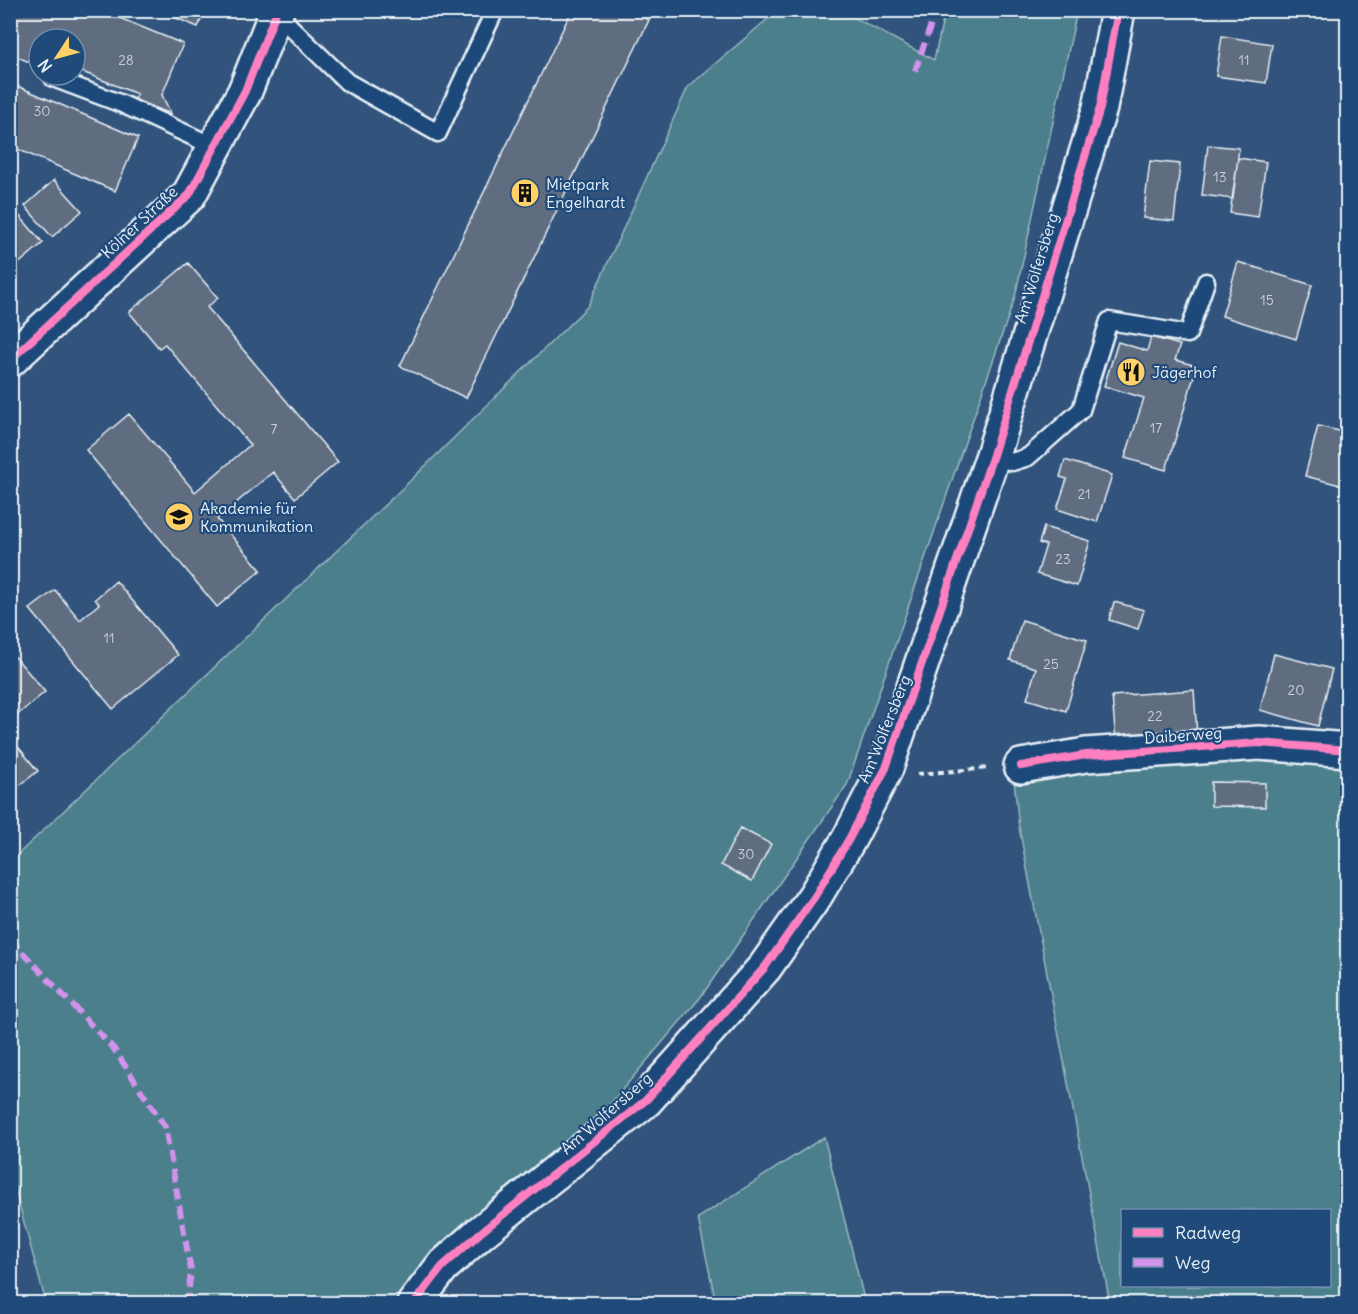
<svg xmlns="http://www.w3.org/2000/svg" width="1358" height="1314" font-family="Delius,sans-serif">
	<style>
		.green { fill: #4b7f8c; stroke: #9ab8c2; stroke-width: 1.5; fill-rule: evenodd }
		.building { fill: #606c80; stroke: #e8f1f8; stroke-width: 1.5 }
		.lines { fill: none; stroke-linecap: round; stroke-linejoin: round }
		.lane-casing { stroke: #e8f1f8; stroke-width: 21 }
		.street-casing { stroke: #e8f1f8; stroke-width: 38 }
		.secondary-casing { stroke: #e8f1f8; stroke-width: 38 }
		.path { stroke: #e8f1f8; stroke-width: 4; stroke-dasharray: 6 4.5; stroke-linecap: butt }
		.lane { stroke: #1f4a7a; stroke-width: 16 }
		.street { stroke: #1f4a7a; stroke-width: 33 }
		.secondary { stroke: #1f4a7a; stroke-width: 33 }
		.quiet { stroke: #d193ec; stroke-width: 6; stroke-dasharray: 12 6; stroke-linecap: butt }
		.cycleway-casing { stroke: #1f4a7a; stroke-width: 11 }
		.cycleway { stroke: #ff80c0; stroke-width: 8 }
		.labels { text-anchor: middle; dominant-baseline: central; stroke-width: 4.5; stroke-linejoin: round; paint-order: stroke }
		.number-label { font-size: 14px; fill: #c6d0da }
		.poi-label { font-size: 16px; fill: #e8f1f8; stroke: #1f4a7a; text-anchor: start }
		.street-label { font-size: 16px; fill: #e8f1f8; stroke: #1f4a7a }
	</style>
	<rect width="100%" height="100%" fill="#32547c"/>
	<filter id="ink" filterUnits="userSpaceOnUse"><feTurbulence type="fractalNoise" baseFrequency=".0167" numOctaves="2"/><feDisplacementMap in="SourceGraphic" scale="12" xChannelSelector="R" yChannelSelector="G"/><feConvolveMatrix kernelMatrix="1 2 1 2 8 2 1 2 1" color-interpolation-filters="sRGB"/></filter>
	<g filter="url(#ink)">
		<path class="green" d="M777 11H842L934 60 945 11H1077L1015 297 847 785 700 998 611 1103 400 1303H46L11 1175V861L411 480 588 306 688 87Z
			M1347 746V1303H1110L1019 827 1012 762ZM1122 1210H1330V1286H1122Z
			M824 1137 865 1303H716L698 1218Z"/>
		<path class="building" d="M10 10H100L183 44 162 95 171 114 135 100 137 94 75 69V39H39V66L10 54Z
			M157 10H205L198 27Z
			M572 10H631L649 20 466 398 400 366Z
			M1222 36 1272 44 1266 83 1216 76Z
			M10 83 138 138 115 191 10 146Z
			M1208 145 1239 148 1233 199 1202 195Z
			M1238 158 1266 162 1258 217 1230 213Z
			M1150 161 1180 164 1174 221 1143 218Z
			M54 180 82 211 52 237 25 206Z
			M10 205 43 243 10 271Z
			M1238 262 1312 285 1296 339 1222 316Z
			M188 263 218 298 207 307 338 462 295 498 273 472 217 519 261 570 217 607 86 450 129 414 195 492 250 445 165 344 159 348 129 312Z
			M1151 337 1180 345 1175 360 1197 366 1166 470 1125 458 1144 398 1104 386 1118 342 1147 351Z
			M1318 426 1348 433V487L1305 476Z
			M1065 460 1112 475 1097 522 1057 509 1067 479 1060 477Z
			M1044 527 1090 541 1077 586 1037 574 1046 545 1039 543Z
			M116 581 178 655 113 709 30 609 55 590 80 620 99 604 95 599Z
			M1114 602 1144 610 1138 629 1109 620Z
			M1022 620 1087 640 1066 711 1027 699 1036 668 1010 660Z
			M10 651 45 692 10 721Z
			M1274 654 1332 669 1318 726 1260 710Z
			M1194 690 1197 735 1116 741 1112 696Z
			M10 737 38 771 10 793Z
			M1211 782 1265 783V807L1211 806Z
			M740 828 771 844 752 881 721 865Z"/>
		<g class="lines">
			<g class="lane-casing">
				<path id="lane" d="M276 13 347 82 438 133 495 10
					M53 78 122 104 215 147
					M993 455 1012 462 1028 457 1081 410 1109 321 1188 334 1206 282"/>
			</g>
			<g class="street-casing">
				<path id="street" d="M10 360 189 195 245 91 277 10
					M1021 766 1086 755 1259 743 1348 750"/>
			</g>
			<g class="secondary-casing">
				<path id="secondary" d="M414 1304 442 1267 480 1233 646 1100 765 967 815 896 849 839 886 768 993 455 1100 108 1118 10"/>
			</g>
			<path class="path" d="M917 774 990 768"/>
			<use href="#lane" class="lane"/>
			<use href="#street" class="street"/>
			<use href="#secondary" class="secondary"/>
			<path class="quiet" d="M915 71 936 10
				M10 939 114 1049 165 1127 191 1271 187 1304"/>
			<g class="cycleway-casing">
				<path id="cycleway" d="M10 360 189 195 245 91 277 10
					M1021 766 1086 755 1259 743 1348 750
					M414 1304 442 1267 480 1233 646 1100 765 967 815 896 849 839 886 768 993 455 1100 108 1118 10"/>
			</g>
			<use href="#cycleway" class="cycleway"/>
		</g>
	</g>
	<defs>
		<g id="building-disc" transform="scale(1.5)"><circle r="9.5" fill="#ffd166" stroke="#1f4a7a"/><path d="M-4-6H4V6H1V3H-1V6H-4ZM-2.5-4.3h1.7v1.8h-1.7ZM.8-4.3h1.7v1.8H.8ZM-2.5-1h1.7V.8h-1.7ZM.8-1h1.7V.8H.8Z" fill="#111"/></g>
		<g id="restaurant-disc" transform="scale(1.5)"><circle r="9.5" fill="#ffd166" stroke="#1f4a7a"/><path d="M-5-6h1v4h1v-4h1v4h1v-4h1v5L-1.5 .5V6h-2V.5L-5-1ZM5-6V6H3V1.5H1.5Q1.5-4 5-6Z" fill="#111"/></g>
		<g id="university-disc" transform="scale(1.5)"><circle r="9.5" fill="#ffd166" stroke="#1f4a7a"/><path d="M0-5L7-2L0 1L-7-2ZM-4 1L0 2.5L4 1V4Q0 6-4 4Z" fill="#111"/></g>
	</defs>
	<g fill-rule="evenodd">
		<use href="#building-disc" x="525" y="193"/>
		<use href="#restaurant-disc" x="1131" y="372"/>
		<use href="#university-disc" x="179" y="517"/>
	</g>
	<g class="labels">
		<g class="number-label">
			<text x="126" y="60">28</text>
			<text x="1244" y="60">11</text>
			<text x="42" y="111">30</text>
			<text x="1220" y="177">13</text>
			<text x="1267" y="300">15</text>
			<text x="1156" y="428">17</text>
			<text x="274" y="429">7</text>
			<text x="1084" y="494">21</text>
			<text x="1063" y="559">23</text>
			<text x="109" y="638">11</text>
			<text x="1051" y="664">25</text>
			<text x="1296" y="690">20</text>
			<text x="1155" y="716">22</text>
			<text x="746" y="854">30</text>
		</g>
		<g class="poi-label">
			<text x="546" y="184">Mietpark<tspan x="546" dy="18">Engelhardt</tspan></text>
			<text x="1152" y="372">Jägerhof</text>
			<text x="200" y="508">Akademie für<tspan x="200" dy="18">Kommunikation</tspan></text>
		</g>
		<g class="street-label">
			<text transform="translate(139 222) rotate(-43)">Kölner Straße</text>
			<text transform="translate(1036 268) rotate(-73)">Am Wolfersberg</text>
			<text transform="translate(884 729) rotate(-68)">Am Wolfersberg</text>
			<text transform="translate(1183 735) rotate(-4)">Daiberweg</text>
			<text transform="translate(606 1113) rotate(-41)">Am Wolfersberg</text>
		</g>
	</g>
	<rect width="1358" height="1314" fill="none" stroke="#1f4a7a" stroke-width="36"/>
	<rect x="18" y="18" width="1322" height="1278" fill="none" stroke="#e8f1f8" stroke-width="2" filter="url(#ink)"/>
	<rect x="1121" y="1209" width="210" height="78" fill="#1f4a7a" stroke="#6f8dac" stroke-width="1.5"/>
	<rect x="1133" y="1228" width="30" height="9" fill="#ff80c0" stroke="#6f8dac" stroke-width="1.5"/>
	<text x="1175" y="1239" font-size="18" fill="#e8f1f8">Radweg</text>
	<rect x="1133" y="1258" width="30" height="9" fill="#d193ec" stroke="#6f8dac" stroke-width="1.5"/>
	<text x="1175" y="1269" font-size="18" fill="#e8f1f8">Weg</text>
	<g transform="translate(57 57) rotate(234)"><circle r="28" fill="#1f4a7a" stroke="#6f8dac" stroke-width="1.5"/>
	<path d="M0-4.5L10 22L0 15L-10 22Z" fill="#ffd166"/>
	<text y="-9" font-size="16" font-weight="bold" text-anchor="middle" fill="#e8f1f8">N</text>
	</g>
</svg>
